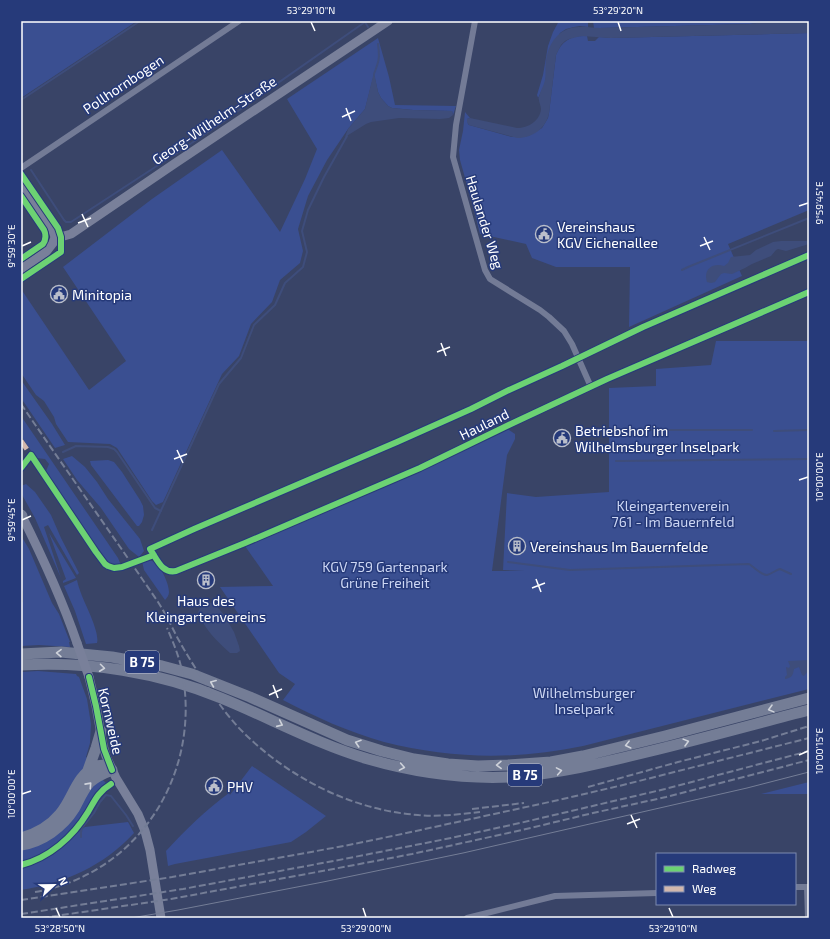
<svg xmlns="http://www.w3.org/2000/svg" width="830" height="939" font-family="'Exo 2',sans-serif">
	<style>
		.green { fill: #3a4f91 }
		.water { fill: #3e4d7b }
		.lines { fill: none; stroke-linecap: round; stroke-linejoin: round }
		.stream { stroke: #3e4d7b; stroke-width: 2 }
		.street { stroke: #737b96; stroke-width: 6 }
		.secondary { stroke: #79809a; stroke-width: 9 }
		.highway { stroke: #747d96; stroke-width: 11 }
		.tram { stroke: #747d96; stroke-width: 1 }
		.rail { stroke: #747d96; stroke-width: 2; stroke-dasharray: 7 3; stroke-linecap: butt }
		.secondary-bridge { stroke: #79809a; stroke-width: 9 }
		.quiet { stroke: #d1b7ad; stroke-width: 5; stroke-dasharray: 10 5; stroke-linecap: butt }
		.cycleway-casing { stroke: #263a7a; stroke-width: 8 }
		.cycleway { stroke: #6cd273; stroke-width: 6 }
		.oneway { stroke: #ced2da }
		.ticks { fill: none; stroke: #fff; stroke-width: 1.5 }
		.labels { text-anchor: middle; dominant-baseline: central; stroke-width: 3; stroke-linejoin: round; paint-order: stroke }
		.shield { fill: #263a7a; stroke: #bec4d7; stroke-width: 1 }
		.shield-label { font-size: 13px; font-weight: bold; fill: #fff }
		.street-label { font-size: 14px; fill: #fff; stroke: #263a7a }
		.poi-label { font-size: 14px; fill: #fff; stroke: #263a7a; text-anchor: start }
		.park-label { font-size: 14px; fill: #ccd6f3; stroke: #263a7a }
		.neatline { fill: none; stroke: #fff; stroke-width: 1.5 }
		.ticks-label { font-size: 10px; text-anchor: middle; fill: #fff }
	</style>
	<rect width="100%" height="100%" fill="#394467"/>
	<path class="green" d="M21 21H137L21 98Z
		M559 21H588V27L580 26 574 27 566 29 560 33 546 62V78L545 84 538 98 539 100 537 95 543 75 548 46 553 32Z
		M593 21H761L756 23 750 24 600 28H594Z
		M809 33V210L728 244 742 276 629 327 630 267H556L532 258 526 244 480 234 473 206 460 160 459 150 463 131 465 112 470 118 467 119 468 124 469 125 512 137 528 136 542 128 548 118 549 113 556 55C562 40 572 35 587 36L588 41H595L599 37 611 38Z
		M378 38 389 77 395 105 456 106 453 115 452 111 413 110 392 108 388 106 381 98 378 92 374 74 365 109 348 129 327 160 308 196 298 229 303 251 300 263 280 280 272 302 251 324 239 356 222 374 163 502 156 505 152 501 117 448 110 444 68 442 56 424 54 417 44 401 36 395 21 373V289L89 390 126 361 63 267 152 199 222 150 280 232 305 179 317 149 287 99Z
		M716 341H809V689L583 746C516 760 451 759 384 742 349 732 315 717 283 700L295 684 279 673 220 587 273 586 245 546 411 473 504 429 509 430 515 434V439L507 455 492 571H525L503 570 507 493 536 497 609 492V388L656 386V369L711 365Z
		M21 380 52 424 65 445 55 448 21 398Z
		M21 416 118 558 121 565H111L105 560 46 471 49 464 45 459 36 458 21 436Z
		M72 456 85 467 97 482 108 499 140 539 144 551 140 556 139 557 129 549 101 508 77 480 63 459Z
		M108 460 114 462 122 472 140 500 143 506 144 515 142 522 139 526H137L91 465 90 461Z
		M26 484 35 492 51 515 61 538 79 573 77 575 48 525 44 527 61 578 35 518 21 493V486Z
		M49 533 76 578 63 583V581L66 579Z
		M21 536 23 539 29 549 52 603 59 614 70 642H69L70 647 39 645 21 646V603L23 602V593L21 582Z
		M145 560C148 560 150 560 152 561 160 564 169 583 169 592 169 595 167 598 165 600L144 570 142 561Z
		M77 580C78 585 80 591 82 596 86 606 100 633 97 643L86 644 75 611 64 586Z
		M38 671 76 674 77 676 79 677 87 699 91 724 90 743 86 757 90 759 65 803 37 829 21 834V672Z
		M252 766 326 816 306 832 291 842 175 864 168 866 166 851C185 830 206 810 229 793L230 795Z
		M102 779 107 784C95 792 91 804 83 816 70 835 45 861 21 863V848L89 789Z
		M809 782V794H761Z
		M128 822 134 833C102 867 67 882 21 890V866L36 863 54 854 72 837 85 827Z"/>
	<path class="water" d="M761 21H809V33L611 38 581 36 569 39 565 41 561 45 556 55 549 113C546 128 533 138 517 138L469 125 467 122V119L470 118 517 128C528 128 540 121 541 109 541 105 538 101 539 97 540 91 544 86 545 80 546 74 545 68 546 61 548 44 559 27 579 27 586 26 593 28 600 28L750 24 756 23Z
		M374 72 378 92 381 98 388 106 392 108 413 110 452 111 453 115 449 118 440 119 399 118 371 122 366 124 345 137 348 129 365 109Z
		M781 241H809V244L786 251 778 249 776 250 771 256 752 264 745 268 732 274 724 273 721 274 715 282 711 283 707 282C703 270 712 262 724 266L728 263 731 257 750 255 756 250 773 242Z
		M206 602H208L215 604 224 615 234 632 239 646 240 651 237 653H230C218 642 203 628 198 612L200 608Z
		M809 660V670L804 676 802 675 799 667 794 669C793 675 792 678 785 679V677L787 675 786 667 789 668 790 666 788 661Z"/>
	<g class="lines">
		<path class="stream" d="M374 74C379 61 380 58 378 44
			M21 100 140 21
			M238 111 365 22 368 27
			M21 153 22 154
			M174 155 230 117
			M31 170 64 220 66 222H71L166 160
			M682 270 688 267 809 218
			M618 430H752
			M774 431 809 430
			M63 452 76 446 108 447 114 449 117 452 155 508 161 511
			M616 461 809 459
			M152 530 219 384 241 358 254 325 275 305 285 283 303 267 307 252 302 231 308 210 324 177 347 136
			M508 562 570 570 749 564C754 567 761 575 767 575 771 574 776 570 780 569L791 574
			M81 837V832L82 828 94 813 100 802 106 795 111 796 126 815 133 826"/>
		<path class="street" d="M475 21 456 125 453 157 485 270 490 279 540 310 549 317 564 331 572 344 591 387
			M21 168 239 21
			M795 887H809
			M807 887 808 918
			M467 918 555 896 657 893"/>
		<path class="secondary" d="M21 183 52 228 55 237 53 243 46 252 21 269
			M55 237 64 236 71 234 174 164 388 21
			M21 514C42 556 62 599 77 643
			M89 677 96 706 103 745 106 756 116 778 138 814 145 831 150 850 161 918"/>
		<path class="highway" d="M21 515 22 516H21
			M21 654 61 652 112 657 162 666 192 674 250 697 347 740 382 751 414 759 448 764 478 766 508 765 551 762 583 756 665 736 809 698
			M21 665C88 661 159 672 221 698 270 718 317 744 368 759 413 772 464 779 510 777 557 774 602 763 647 752 701 739 755 724 809 710
			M87 773 96 748 101 731
			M21 838C36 834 50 826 60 814 73 799 76 776 95 767 102 764 107 765 112 770 104 773 97 776 90 782 83 790 79 800 74 809 63 827 42 842 21 845"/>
		<path class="tram" d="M131 918 178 910 323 882 463 853 747 788 809 772"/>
		<path class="rail" d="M21 404C66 470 113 536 158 602 165 613 171 625 177 637 187 655 198 673 210 690 218 703 228 716 238 727 285 776 350 810 418 815 439 817 460 814 480 812
			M588 787 678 762 761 741 809 726
			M472 809 524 803
			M35 892C139 874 202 773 182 671 179 656 173 642 167 628
			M21 900 172 877 344 846 402 834 554 801 623 785 809 738
			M21 914 183 889 344 859 451 838 520 823 665 789 809 751
			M42 918 171 899 328 870 412 854 522 830 593 813 666 797 809 760"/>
		<path class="secondary-bridge" d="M77 643 89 677"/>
		<path class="quiet" d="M21 441 31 455"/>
		<g class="cycleway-casing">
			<path id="cycleway" d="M21 174 58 228 61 237V252L21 279
				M21 196 44 230C46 234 46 240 43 244L21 259
				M809 255 643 327 562 366 509 390 471 409 397 442 194 529 150 549C157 559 162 574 176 571L245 543 420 468 513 423 607 379 809 292
				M21 468 31 455 96 552 105 564 108 566 114 568 122 567 154 555
				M89 677 96 706 104 749 112 770
				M21 865C49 858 73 837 88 812 95 800 98 792 111 784"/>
		</g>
		<use href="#cycleway" class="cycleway"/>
	</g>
	<defs><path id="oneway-chevron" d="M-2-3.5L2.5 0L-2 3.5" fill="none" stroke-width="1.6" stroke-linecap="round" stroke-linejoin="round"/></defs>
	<g class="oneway">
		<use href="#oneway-chevron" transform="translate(59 653) rotate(-179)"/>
		<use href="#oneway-chevron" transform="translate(102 668) rotate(7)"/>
		<use href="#oneway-chevron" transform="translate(213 683) rotate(-158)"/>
		<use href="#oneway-chevron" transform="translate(771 709) rotate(165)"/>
		<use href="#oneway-chevron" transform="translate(280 724) rotate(24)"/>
		<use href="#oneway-chevron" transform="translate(686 742) rotate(-15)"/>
		<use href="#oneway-chevron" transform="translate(358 743) rotate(-162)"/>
		<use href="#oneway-chevron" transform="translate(628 745) rotate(166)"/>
		<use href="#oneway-chevron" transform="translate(499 765) rotate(179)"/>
		<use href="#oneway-chevron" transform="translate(402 767) rotate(10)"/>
		<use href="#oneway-chevron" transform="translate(559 771) rotate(-10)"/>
		<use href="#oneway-chevron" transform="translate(89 785) rotate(-48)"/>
	</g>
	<path class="ticks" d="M311 22 315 31M618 22 621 31M346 108 351 121M342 117 355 111M799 206 808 203M82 214 88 227M78 223 91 218M704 237 710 250M22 246 31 242M700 246 713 241M441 343 446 356M437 352 450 347M177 450 183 463M174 459 187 454M799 480 808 477M22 520 31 516M536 579 541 592M532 588 545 583M273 685 278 698M269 695 282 689M799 755 808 751M22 794 31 791M631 815 637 828M627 824 640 819M56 908 60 917M363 908 366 917M669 908 673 917"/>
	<defs>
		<g id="civic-ring" transform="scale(0.9)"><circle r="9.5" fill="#263a7a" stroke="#babeca" stroke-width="1.5"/><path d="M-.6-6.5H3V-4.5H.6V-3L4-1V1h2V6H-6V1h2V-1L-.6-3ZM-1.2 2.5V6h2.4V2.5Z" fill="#babeca"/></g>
		<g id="building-ring" transform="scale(0.9)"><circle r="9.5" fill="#263a7a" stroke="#babeca" stroke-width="1.5"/><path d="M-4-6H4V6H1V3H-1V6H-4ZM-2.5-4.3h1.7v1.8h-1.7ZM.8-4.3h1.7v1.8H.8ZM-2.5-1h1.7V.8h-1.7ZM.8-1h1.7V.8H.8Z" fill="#babeca"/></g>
	</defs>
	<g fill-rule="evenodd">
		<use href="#civic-ring" x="544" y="234"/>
		<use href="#civic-ring" x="59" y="294"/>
		<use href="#civic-ring" x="562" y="438"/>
		<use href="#building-ring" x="517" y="546"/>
		<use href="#building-ring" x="206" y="580"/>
		<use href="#civic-ring" x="214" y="786"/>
	</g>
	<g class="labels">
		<g class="shield">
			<rect x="125" y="651" width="34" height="22" rx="3"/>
			<rect x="508" y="764" width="34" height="22" rx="3"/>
		</g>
		<g class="shield-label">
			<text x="142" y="662">B 75</text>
			<text x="525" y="775">B 75</text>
		</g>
		<g class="street-label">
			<text transform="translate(123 84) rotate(-34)">Pollhornbogen</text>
			<text transform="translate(214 120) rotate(-34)">Georg-Wilhelm-Straße</text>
			<text transform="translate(485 222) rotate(73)">Haulander Weg</text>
			<text transform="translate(484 424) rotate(-26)">Hauland</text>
			<text transform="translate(111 721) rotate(77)">Kornweide</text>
		</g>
		<g class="poi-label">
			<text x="557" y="226">Vereinshaus<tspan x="557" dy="16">KGV Eichenallee</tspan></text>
			<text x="72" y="294">Minitopia</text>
			<text x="575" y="430">Betriebshof im<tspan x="575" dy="16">Wilhelmsburger Inselpark</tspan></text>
			<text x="530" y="546">Vereinshaus Im Bauernfelde</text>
			<text x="206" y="600" text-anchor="middle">Haus des<tspan x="206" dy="16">Kleingartenvereins</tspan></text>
			<text x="227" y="786">PHV</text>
		</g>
		<g class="park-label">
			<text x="673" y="505">Kleingartenverein<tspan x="673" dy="16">761 - Im Bauernfeld</tspan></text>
			<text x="385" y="566">KGV 759 Gartenpark<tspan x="385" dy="16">Grüne Freiheit</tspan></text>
			<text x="584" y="692">Wilhelmsburger<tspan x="584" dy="16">Inselpark</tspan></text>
		</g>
	</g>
	<rect width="830" height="939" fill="none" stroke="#263a7a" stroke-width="44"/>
	<rect x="656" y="853" width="140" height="52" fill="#263a7a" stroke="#7d89af"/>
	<rect x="664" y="866" width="20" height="6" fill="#6cd273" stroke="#7d89af"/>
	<text x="692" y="873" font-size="12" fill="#ffffff">Radweg</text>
	<rect x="664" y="886" width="20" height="6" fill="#d1b7ad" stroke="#7d89af"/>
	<text x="692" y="893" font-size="12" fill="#ffffff">Weg</text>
	<g transform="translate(54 885) rotate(68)" stroke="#263a7a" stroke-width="3" paint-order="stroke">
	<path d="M0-3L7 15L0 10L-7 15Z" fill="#ffffff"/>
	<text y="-6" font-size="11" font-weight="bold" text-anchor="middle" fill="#ffffff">N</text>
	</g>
	<rect x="22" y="22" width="786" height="895" class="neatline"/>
	<g class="ticks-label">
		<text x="311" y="14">53°29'10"N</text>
		<text x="618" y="14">53°29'20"N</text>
		<text transform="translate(819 203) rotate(-90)" y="4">9°59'45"E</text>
		<text transform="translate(11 246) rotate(-90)" y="4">9°59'30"E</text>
		<text transform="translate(819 477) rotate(-90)" y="4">10°00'00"E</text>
		<text transform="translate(11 520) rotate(-90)" y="4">9°59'45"E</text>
		<text transform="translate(819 751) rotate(-90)" y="4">10°00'15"E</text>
		<text transform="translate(11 794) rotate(-90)" y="4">10°00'00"E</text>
		<text x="60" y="932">53°28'50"N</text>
		<text x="366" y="932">53°29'00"N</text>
		<text x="673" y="932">53°29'10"N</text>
	</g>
</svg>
